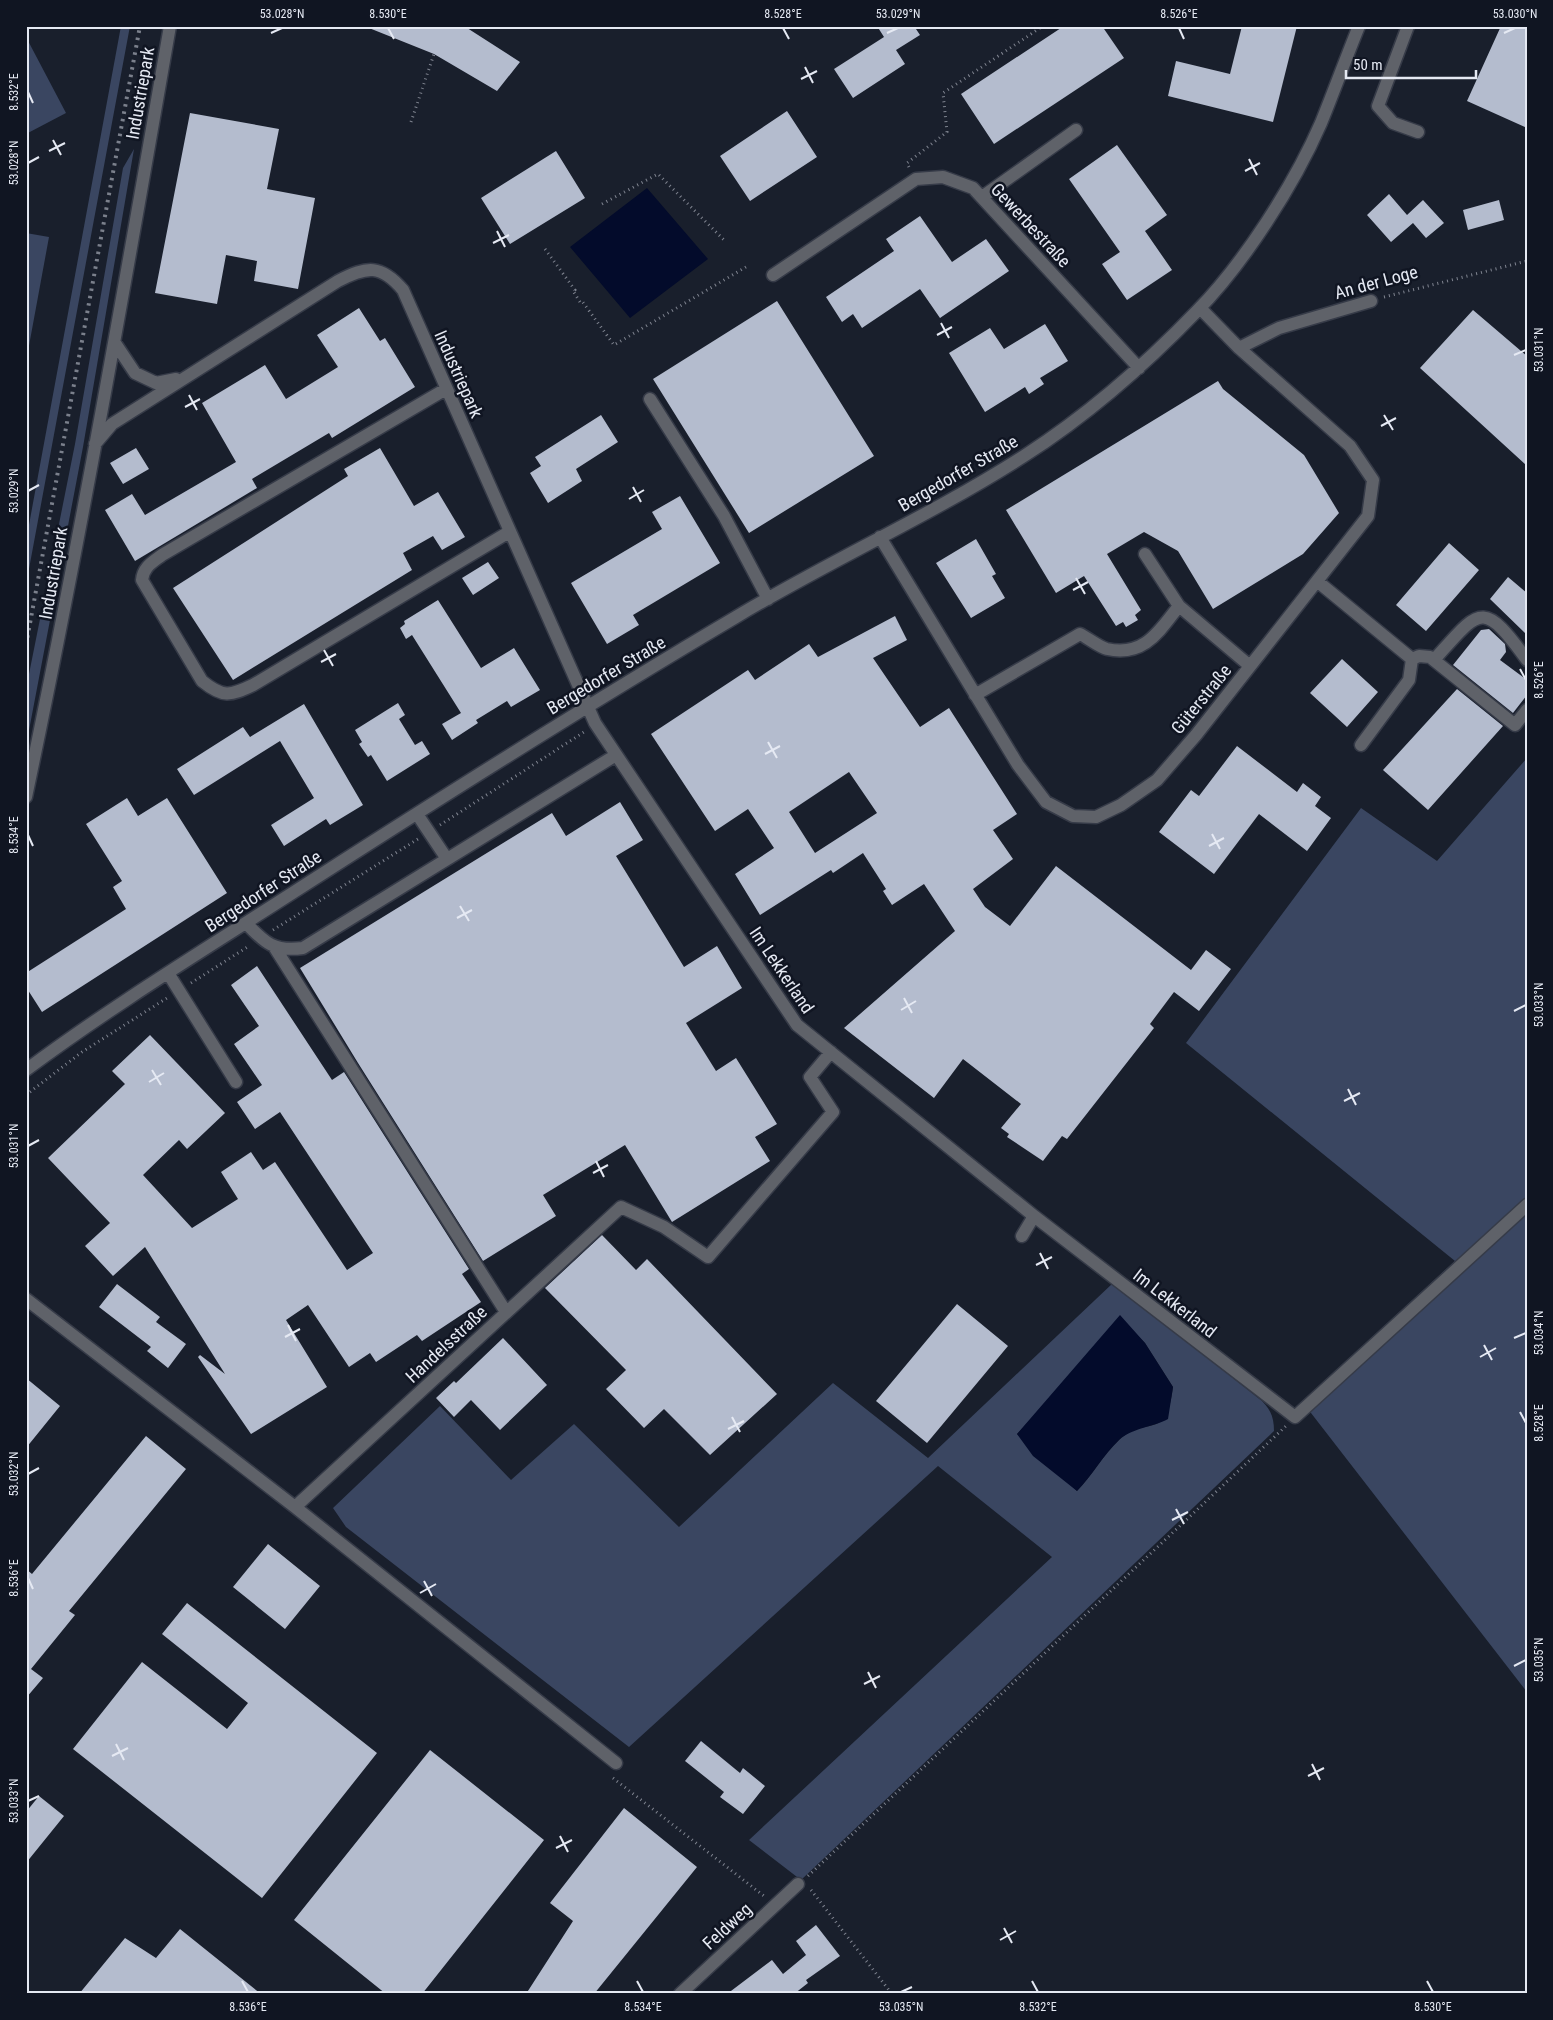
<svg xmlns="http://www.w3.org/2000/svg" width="1553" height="2020" font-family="'Roboto Condensed',sans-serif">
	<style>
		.green { fill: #3a4661; fill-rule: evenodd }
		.water { fill: #030b2b }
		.building { fill: #b4bcce; fill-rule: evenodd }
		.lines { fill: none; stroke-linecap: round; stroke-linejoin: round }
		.minor-casing { stroke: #363b48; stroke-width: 15 }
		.path { stroke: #808591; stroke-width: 3; stroke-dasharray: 1 4; stroke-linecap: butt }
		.minor { stroke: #5f6269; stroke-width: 12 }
		.rail { stroke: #7b808c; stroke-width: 4; stroke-dasharray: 2.5 5; stroke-linecap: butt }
		.ticks { fill: none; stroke: #e5e9f3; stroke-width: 2 }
		.labels { text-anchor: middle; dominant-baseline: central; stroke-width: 5; stroke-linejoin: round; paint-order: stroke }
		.street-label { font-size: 18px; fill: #e5e9f3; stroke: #101522 }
		.neatline { fill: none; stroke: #e5e9f3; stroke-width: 2 }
		.ticks-label { font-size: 12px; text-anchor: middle; fill: #e5e9f3 }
	</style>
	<rect width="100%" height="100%" fill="#191f2c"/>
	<path class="green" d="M121 26H130L26 585V541Z
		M26 37 66 113 26 134Z
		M134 149 83 447 26 746V689L75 444 123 168Z
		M26 233 49 237 26 362Z
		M1527 758V1692L1311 1413 1304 1400 1455 1261 1186 1043 1361 808 1437 861Z
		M1113 1283 1262 1401C1271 1410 1274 1418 1274 1431L801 1880 749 1840 1052 1557 938 1466 629 1747 346 1527 333 1508 440 1406 511 1480 574 1424 679 1527 833 1383 928 1458ZM1129 1327 1145 1343 1173 1387C1166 1443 1148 1414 1119 1440 1103 1455 1092 1476 1077 1491L1017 1434 1044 1405Z"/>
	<path class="water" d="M647 188 708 259 630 318 570 247Z
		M1120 1315 1145 1343 1173 1387 1168 1419C1153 1427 1132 1428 1119 1440 1103 1455 1092 1476 1077 1491L1033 1456 1017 1434Z"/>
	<path class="building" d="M364 26H464L520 62 497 91 434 54Z
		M877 26H914L920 35 896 50 905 64 853 98 834 69 884 37Z
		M1064 26H1102L1124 58 994 144 961 94Z
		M1242 26H1297L1273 122 1168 96 1176 61 1230 74Z
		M1501 26H1527V128L1467 101Z
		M787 111 817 157 750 201 720 156Z
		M190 113 279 129 267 189 315 198 298 289 254 281 257 261 226 255 217 304 155 293Z
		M1117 145 1167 215 1145 231 1172 270 1127 300 1102 264 1120 252 1069 179Z
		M556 151 585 198 510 244 481 198Z
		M1389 194 1407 215 1423 200 1444 223 1426 238 1413 223 1391 242 1367 215Z
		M1499 200 1504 220 1468 230 1463 210Z
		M920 216 952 262 986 239 1009 271 940 318 920 289 862 328 853 314 842 322 826 297 894 251 886 239Z
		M777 301 874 456 749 533 653 379Z
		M359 308 380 341 385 338 415 387 332 438 329 433 252 479 257 488 135 561 105 510 132 494 145 515 236 462 202 403 265 365 286 399 338 367 317 335Z
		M1473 310 1527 356V466L1420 368Z
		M1045 324 1068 361 1040 378 1044 384 1029 394 1025 387 985 412 949 353 990 328 1004 349Z
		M1218 381 1223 389 1304 455 1339 513 1303 554 1213 609 1178 551 1144 532 1107 554 1141 610 1135 615 1138 620 1126 627 1123 622 1116 626 1084 576 1056 593 1006 510Z
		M601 415 618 442 576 469 582 481 548 503 530 473 541 466 535 457Z
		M136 448 149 469 123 484 110 463Z
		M380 448 414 506 438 492 465 537 442 550 433 536 403 553 412 570 233 680 173 588 348 476 344 469Z
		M680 496 720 563 633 615 639 625 607 644 571 583 662 529 652 512Z
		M976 539 996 574 992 576 1005 598 971 618 936 563Z
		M1449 543 1479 570 1426 631 1396 605Z
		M488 562 499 578 473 595 462 578Z
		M1508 577 1527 593V635L1490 599Z
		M438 600 481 668 514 648 540 690 511 707 507 701 476 720 478 723 452 740 442 724 461 713 412 635 406 639 400 628 405 624 404 621Z
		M895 616 907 640 873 658 920 727 949 708 1017 814 993 830 1013 859 973 889 985 907 1010 926 1056 866 1191 970 1206 950 1231 969 1199 1011 1174 992 1150 1024 1154 1028 1067 1139 1062 1136 1043 1161 1007 1137 1009 1134 1001 1128 1021 1104 963 1059 934 1098 844 1028 955 931 924 884 892 905 883 891 886 889 863 853 833 873 831 870 760 915 735 874 774 848 748 809 715 831 651 734 748 670 755 680 809 644 818 657ZM849 772 877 813 815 853 789 812Z
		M1489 629 1505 644 1506 652 1500 660 1527 680V695L1513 713 1453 665 1481 630Z
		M1342 659 1378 692 1347 727 1310 693Z
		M1457 689 1503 726 1428 810 1383 770Z
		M398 703 405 715 399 719 415 745 422 741 430 754 387 781 371 755 368 757 359 744 362 742 355 730Z
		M304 704 363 805 330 825 326 819 284 846 271 825 314 798 280 741 194 795 177 769 243 727 250 737Z
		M1237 746 1297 792 1303 783 1321 797 1315 806 1331 818 1307 851 1259 814 1214 874 1159 832 1191 790 1199 796Z
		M127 798 138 816 167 798 227 893 42 1012 26 987V973L126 909 113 887 122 881 86 824Z
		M620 802 643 840 616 856 684 967 717 946 742 988 686 1023 716 1071 736 1058 777 1124 755 1137 770 1161 672 1222 625 1145 543 1195 556 1216 483 1261 358 1063 300 968 552 813 566 836Z
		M257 966 332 1080 344 1072 469 1269 462 1274 481 1302 422 1341 417 1335 376 1362 370 1353 349 1367 308 1305 286 1320 327 1387 251 1434 198 1357 200 1355 225 1374 145 1247 113 1276 85 1246 110 1223 48 1158 125 1084 112 1071 150 1035 225 1113 187 1149 179 1140 143 1175 192 1228 238 1199 221 1172 251 1152 263 1170 275 1162 347 1270 373 1253 280 1112 255 1129 237 1102 262 1085 234 1044 259 1026 231 985Z
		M602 1235 636 1270 647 1259 777 1394 710 1455 664 1409 644 1428 606 1389 626 1370 545 1288Z
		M117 1284 160 1317 156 1322 186 1344 168 1368 147 1351 151 1347 99 1307Z
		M957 1304 1008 1346 927 1443 876 1401Z
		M503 1338 547 1385 500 1430 471 1400 454 1417 436 1398 454 1381 456 1383Z
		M26 1378 60 1406 26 1448Z
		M146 1436 186 1469 69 1611 75 1615 31 1669 43 1678 26 1698V1569L32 1574Z
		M268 1544 320 1586 285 1629 233 1587Z
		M187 1603 377 1753 262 1898 73 1749 142 1662 227 1729 248 1703 162 1634Z
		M701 1741 740 1773 743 1768 765 1786 743 1814 720 1797 724 1792 685 1761Z
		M430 1750 544 1840 422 1994H386L294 1920Z
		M39 1796 64 1816 26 1863V1812Z
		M624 1808 697 1867 594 1994H526L573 1921 550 1903Z
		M816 1925 840 1956 806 1980 808 1983 794 1994H727L772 1960 783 1974 806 1955 796 1941Z
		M180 1929 261 1994H79L125 1938 156 1958Z"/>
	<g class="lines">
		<g class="minor-casing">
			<path id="minor" d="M1408 26 1378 106 1393 123 1418 132
				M982 197 1076 130
				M773 275 916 179 943 177 973 188 1139 368
				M115 343 135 373 156 383 176 379
				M1239 348 1279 328 1371 301
				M446 389 162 555C153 562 143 567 142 580L202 681C223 698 230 696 253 685L509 532
				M650 399 724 516 768 599
				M95 444 112 424 338 281C367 266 381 264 403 290L595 723 797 1025 1034 1216 1295 1417 1527 1205
				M880 537 1018 765 1046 802 1073 816 1096 817 1121 805 1157 780 1196 735 1368 516 1373 480 1350 446 1239 348 1200 308
				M1145 554 1179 606
				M1317 581 1412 659 1409 680 1361 745
				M1412 659 1419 656 1430 657 1515 725 1527 710
				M1434 660C1480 609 1482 598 1527 660
				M975 695 1080 634C1088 638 1099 647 1107 649 1145 657 1159 631 1179 606L1250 666
				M26 797C80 541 125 284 170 26
				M417 814 447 859
				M246 923C265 943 274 952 303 948L616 755
				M275 948 506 1312
				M168 973 236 1082
				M26 1070C112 1006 204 950 294 892 440 798 587 705 736 617 831 560 932 515 1024 456 1088 415 1145 365 1197 311 1244 263 1294 185 1321 123 1334 91 1346 58 1359 26
				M1022 1236 1034 1216
				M26 1299 295 1507 616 1763
				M295 1507 621 1207 664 1227 708 1257 833 1112 810 1077 831 1052
				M680 1994 798 1884"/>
		</g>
		<path class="path" d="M411 122 434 54
			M909 167 907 163 947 132 943 93 1043 26
			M602 204 658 174 725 241
			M545 249 575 290 573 291 580 302 582 301 614 345 746 267
			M1384 297 1527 261
			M440 825 584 732
			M273 930 418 839
			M191 983 249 946
			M26 1095 82 1052 167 998
			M613 1778 764 1896
			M808 1876 1286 1426
			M811 1890 892 1994"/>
		<use href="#minor" class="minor"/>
		<path class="rail" d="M26 645 140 26"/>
	</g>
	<path class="ticks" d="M388 28 394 39M783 28 789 39M1179 28 1184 39M271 33 282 28M887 33 898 28M1504 33 1515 28M805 67 813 83M801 79 817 71M28 92 33 103M53 140 61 155M49 151 65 143M1249 159 1257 175M28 163 39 157M1245 171 1260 163M497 231 505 247M493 243 509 235M941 323 949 338M937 335 952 327M1514 355 1526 350M189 395 197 410M185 407 200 399M1384 415 1393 430M1381 426 1396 418M633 487 641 502M28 491 39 485M629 499 644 490M1076 578 1085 594M1073 590 1088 582M324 650 333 666M321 662 336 654M1520 669 1526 680M768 742 777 758M765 754 780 746M1212 834 1220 849M28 835 33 846M1209 846 1224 838M460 906 469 921M457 918 472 910M904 998 912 1013M901 1010 916 1001M1514 1011 1526 1005M152 1070 161 1085M149 1082 164 1073M1348 1089 1356 1105M1344 1101 1360 1093M28 1146 39 1140M596 1161 604 1177M593 1173 608 1165M1040 1253 1048 1269M1036 1265 1052 1257M288 1325 296 1341M285 1337 300 1329M1514 1338 1526 1333M1484 1345 1492 1360M1480 1357 1496 1348M1520 1412 1526 1423M732 1417 740 1432M728 1429 744 1421M28 1474 39 1468M1176 1509 1184 1524M1172 1520 1188 1512M28 1578 33 1589M424 1581 432 1596M420 1593 436 1584M1514 1666 1526 1660M868 1672 876 1688M864 1684 880 1676M116 1744 124 1760M112 1756 128 1748M1312 1764 1320 1780M1308 1776 1324 1768M28 1801 39 1796M560 1836 568 1852M556 1848 572 1840M1004 1928 1012 1943M1000 1940 1016 1931M242 1981 248 1992M637 1981 643 1992M1032 1981 1038 1992M1427 1981 1433 1992M901 1992 912 1987"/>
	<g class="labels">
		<g class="street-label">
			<text transform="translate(140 93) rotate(-80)">Industriepark</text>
			<text transform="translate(1031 225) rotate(47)">Gewerbestraße</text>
			<text transform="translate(1376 282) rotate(-15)">An der Loge</text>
			<text transform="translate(459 374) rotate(66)">Industriepark</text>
			<text transform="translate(958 473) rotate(-30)">Bergedorfer Straße</text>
			<text transform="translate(53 573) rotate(-80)">Industriepark</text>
			<text transform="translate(606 675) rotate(-31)">Bergedorfer Straße</text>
			<text transform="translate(1201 699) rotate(-51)">Güterstraße</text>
			<text transform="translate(263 891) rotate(-33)">Bergedorfer Straße</text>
			<text transform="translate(782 970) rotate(56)">Im Lekkerland</text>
			<text transform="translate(1175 1303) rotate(38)">Im Lekkerland</text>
			<text transform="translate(446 1344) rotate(-43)">Handelsstraße</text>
			<text transform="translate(727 1926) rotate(-43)">Feldweg</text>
		</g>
	</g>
	<rect width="1553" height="2020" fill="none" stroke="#101522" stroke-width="55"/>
	<path d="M1346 70v8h130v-8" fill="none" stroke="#e5e9f3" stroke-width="2.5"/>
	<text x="1353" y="70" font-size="15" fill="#e5e9f3" stroke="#101522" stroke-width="4" paint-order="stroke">50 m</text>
	<rect x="28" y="28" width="1498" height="1964" class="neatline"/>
	<g class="ticks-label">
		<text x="282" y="18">53.028°N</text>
		<text x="388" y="18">8.530°E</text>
		<text x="783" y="18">8.528°E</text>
		<text x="898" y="18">53.029°N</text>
		<text x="1179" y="18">8.526°E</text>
		<text x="1515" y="18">53.030°N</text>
		<text transform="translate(14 92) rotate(-90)" y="4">8.532°E</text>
		<text transform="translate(14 163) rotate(-90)" y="4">53.028°N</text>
		<text transform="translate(1539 350) rotate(-90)" y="4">53.031°N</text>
		<text transform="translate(14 491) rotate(-90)" y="4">53.029°N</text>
		<text transform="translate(1539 680) rotate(-90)" y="4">8.526°E</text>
		<text transform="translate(14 835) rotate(-90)" y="4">8.534°E</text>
		<text transform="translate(1539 1005) rotate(-90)" y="4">53.033°N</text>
		<text transform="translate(14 1146) rotate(-90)" y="4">53.031°N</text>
		<text transform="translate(1539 1333) rotate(-90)" y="4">53.034°N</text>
		<text transform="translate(1539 1423) rotate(-90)" y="4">8.528°E</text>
		<text transform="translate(14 1474) rotate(-90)" y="4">53.032°N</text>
		<text transform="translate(14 1578) rotate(-90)" y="4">8.536°E</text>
		<text transform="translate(1539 1660) rotate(-90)" y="4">53.035°N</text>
		<text transform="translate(14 1801) rotate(-90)" y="4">53.033°N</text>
		<text x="248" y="2011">8.536°E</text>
		<text x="643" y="2011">8.534°E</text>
		<text x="901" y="2011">53.035°N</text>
		<text x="1038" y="2011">8.532°E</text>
		<text x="1433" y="2011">8.530°E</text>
	</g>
</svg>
